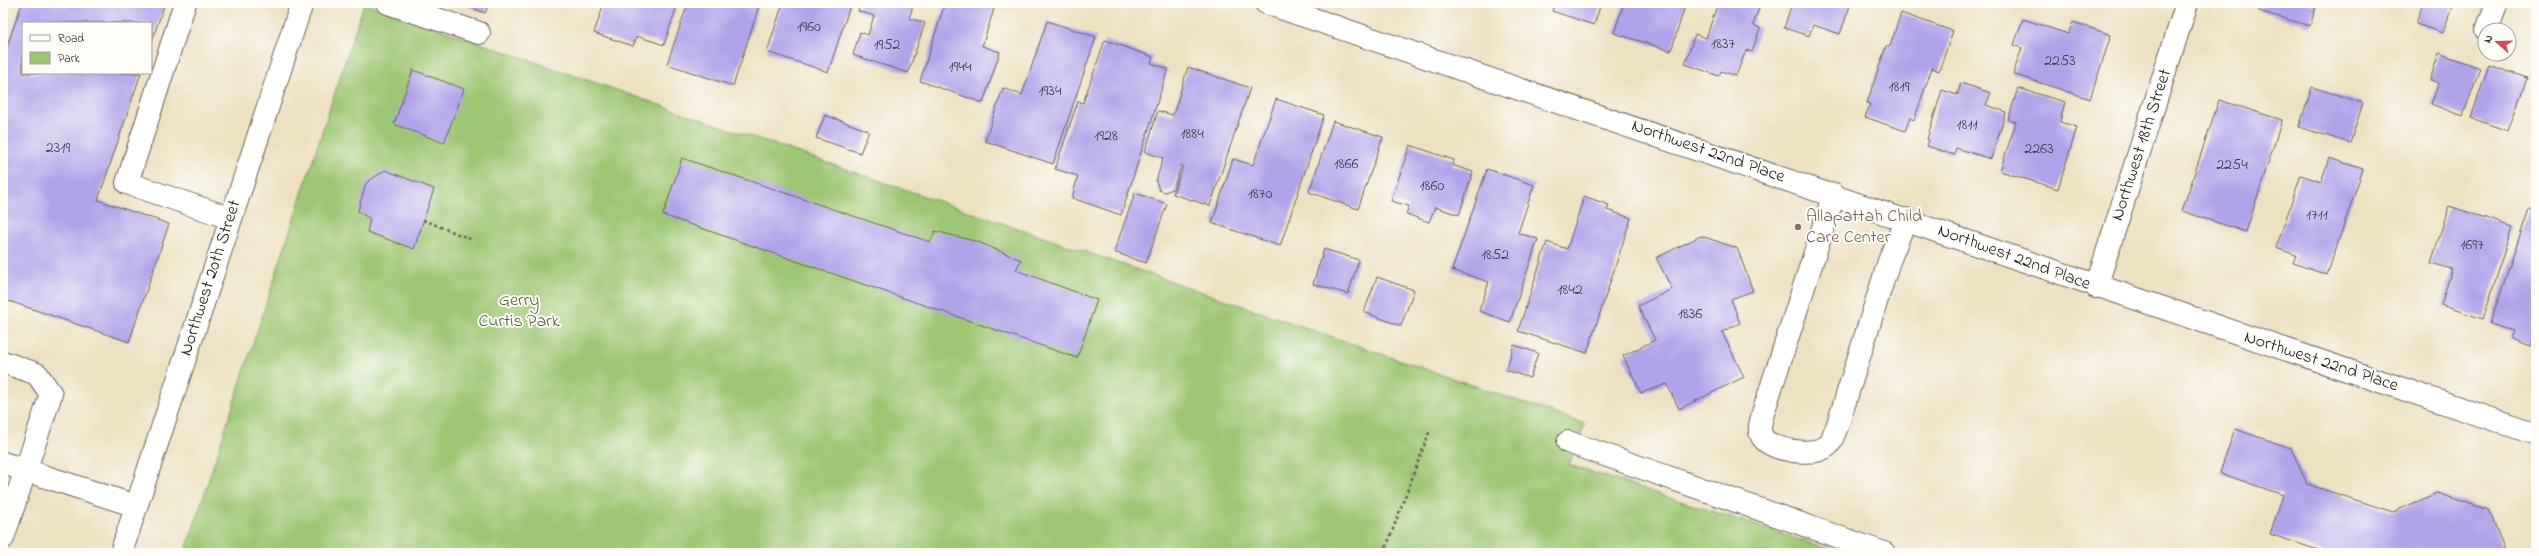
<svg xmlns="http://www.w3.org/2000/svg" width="2539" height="556" font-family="'Indie Flower',sans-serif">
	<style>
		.green { fill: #9ec773; stroke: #5d7248 }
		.building { fill: #b1a3ea }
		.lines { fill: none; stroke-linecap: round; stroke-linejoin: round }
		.minor-casing { stroke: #666156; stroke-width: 24 }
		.major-casing { stroke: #666156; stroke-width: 24 }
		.path { stroke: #666156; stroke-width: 2.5; stroke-dasharray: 3 3; stroke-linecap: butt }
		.minor { stroke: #fff; stroke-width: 22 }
		.major { stroke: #fff; stroke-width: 22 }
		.education-dot { fill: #8d6e63; stroke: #fdfcf7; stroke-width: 1.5 }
		.labels { text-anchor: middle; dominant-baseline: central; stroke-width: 4; stroke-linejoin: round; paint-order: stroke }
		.number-label { font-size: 16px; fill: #413e50 }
		.street-label { font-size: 18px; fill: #1c1c1c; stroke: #fdfcf7 }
		.education-label { font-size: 18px; fill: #785e54; stroke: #fdfcf7; text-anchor: start }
		.park-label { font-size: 18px; fill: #50603f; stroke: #fdfcf7 }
	</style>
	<rect width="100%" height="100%" fill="#fdfcf7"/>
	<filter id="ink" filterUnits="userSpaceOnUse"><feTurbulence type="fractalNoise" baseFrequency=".025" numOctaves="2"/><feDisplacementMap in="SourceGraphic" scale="8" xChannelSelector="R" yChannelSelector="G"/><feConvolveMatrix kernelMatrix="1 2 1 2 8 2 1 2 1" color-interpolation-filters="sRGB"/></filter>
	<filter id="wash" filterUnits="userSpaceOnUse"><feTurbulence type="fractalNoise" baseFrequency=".012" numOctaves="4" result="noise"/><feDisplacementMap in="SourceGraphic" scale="16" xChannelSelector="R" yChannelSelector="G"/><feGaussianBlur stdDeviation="0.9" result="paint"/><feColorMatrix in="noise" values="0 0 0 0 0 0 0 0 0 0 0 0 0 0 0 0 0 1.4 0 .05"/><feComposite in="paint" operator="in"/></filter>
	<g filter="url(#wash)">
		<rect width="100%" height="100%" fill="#eee1c2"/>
		<path class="green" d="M364 3 1585 424 1569 465 1841 553H185Z"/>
		<g id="blocks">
			<path class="building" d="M22 3H165L151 43V23H23V73H141L98 200 169 224 129 342 3 299V58Z
				M459 3H489L485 13Z
				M604 3H678L664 45 637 36 633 46 594 33Z
				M688 3H760L733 86 667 64Z
				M783 3H851L828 72 767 52Z
				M861 3H914L909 18 925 23 908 73 853 55 860 32 868 35 874 16 858 11Z
				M945 3H996L982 46 1000 52 983 103 920 81Z
				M1555 3H1601L1594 25 1552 11Z
				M1624 3H1686L1671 51 1614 33Z
				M1718 3H1761L1753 25 1760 28 1752 52 1746 50 1736 76 1721 71 1719 76 1685 64 1695 34 1706 38Z
				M1792 3H1851L1840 34 1813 25 1809 36 1784 28Z
				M2262 3H2317L2310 26 2259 11Z
				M2423 3H2453L2443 33 2416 24Z
				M1901 13 1953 31 1939 71 1932 68 1914 120 1910 118 1905 131 1865 117 1870 104 1867 103 1886 46H1890Z
				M2023 19 2068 34 2073 22 2111 35 2090 99 2013 74 2022 48 2014 45Z
				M1047 21 1096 37 1053 164 985 141 1003 88 1022 95Z
				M1105 40 1153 57 1151 63 1168 69 1121 215 1072 198 1078 176 1055 169 1078 101 1083 103Z
				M2439 53 2480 68 2463 116 2431 104 2439 83 2430 80Z
				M2489 65 2527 78 2508 131 2471 118Z
				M1188 67 1250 88 1210 206 1173 194 1183 166 1181 165 1173 189 1165 192 1159 190 1156 181 1163 158 1145 152 1158 111 1173 115Z
				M413 70 464 89 444 143 394 124Z
				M1961 83 1991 93 1986 105 2006 112 1991 159 1956 148 1954 155 1927 146 1929 140 1927 139 1942 90 1957 95Z
				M2312 87 2363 103 2350 143 2299 127Z
				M2018 88 2065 102 2060 122 2077 127 2058 189 2000 171 2016 122 2008 120Z
				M1276 99 1324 115 1280 246 1212 223 1233 159 1253 165Z
				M2219 100 2282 120 2246 232 2182 211Z
				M825 115 869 131 860 153 816 138Z
				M1333 121 1383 137 1358 209 1309 192Z
				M1410 145 1454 160 1452 165 1473 172 1459 215 1435 207 1429 222 1406 214 1409 206 1391 201Z
				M682 158 930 242 935 231 978 242 1021 260 1016 270 1097 300 1077 358 663 215Z
				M2329 158 2363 169 2327 275 2293 263 2296 255 2276 248 2301 175 2321 182Z
				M1487 169 1534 185 1518 233 1538 239 1510 322 1479 311 1489 282 1452 270Z
				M385 170 434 189 414 249 367 232 370 219 358 211 366 183Z
				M1135 193 1167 204 1146 263 1114 252Z
				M1584 196 1609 205 1607 210 1631 218 1587 353 1518 331 1547 242 1567 249Z
				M2449 206 2513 227 2483 319 2441 305 2452 269 2431 263Z
				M2529 209 2536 211V336L2533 337 2530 345 2510 338 2513 331 2490 324Z
				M1701 236 1737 248 1753 291 1731 299 1740 323 1722 332 1744 377 1679 409 1667 384 1641 393 1623 356 1655 340 1638 306 1672 289 1656 258Z
				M1324 249 1359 260 1348 294 1313 284Z
				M1377 277 1414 290 1401 326 1364 312Z
				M1514 345 1538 353 1530 378 1506 370Z
				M2235 429 2291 448 2307 484 2393 512 2437 493 2489 510 2506 553H2327L2270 534 2283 495 2220 473Z"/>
		</g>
	</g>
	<g filter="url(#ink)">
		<use href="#blocks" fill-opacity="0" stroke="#666156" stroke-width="1"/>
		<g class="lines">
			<g class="minor-casing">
				<path id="minor" d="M185 3 127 183 230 218
					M388 3 479 33
					M1266 3C1690 146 2112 292 2536 434
					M2487 30 2497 3
					M1834 194 1763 413C1761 422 1757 430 1763 438 1773 451 1814 457 1827 446 1832 443 1834 432 1837 427L1889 261 1906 219
					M2096 287 2187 3
					M3 362 37 374 51 394 3 538
					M1568 442 1884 553
					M3 463 136 506"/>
			</g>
			<g class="major-casing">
				<path id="major" d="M121 553 302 3"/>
			</g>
			<path class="path" d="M423 220 473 240
				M1384 553 1430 430"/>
			<use href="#minor" class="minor"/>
			<use href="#major" class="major"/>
		</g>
	</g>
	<circle class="education-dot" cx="1798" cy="227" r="4"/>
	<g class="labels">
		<g class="number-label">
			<text x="809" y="27">1960</text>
			<text x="1723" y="44">1837</text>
			<text x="887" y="45">1952</text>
			<text x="2060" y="61">2253</text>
			<text x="960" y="67">1944</text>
			<text x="1899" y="87">1819</text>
			<text x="1050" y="91">1934</text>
			<text x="1967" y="125">1811</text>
			<text x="1192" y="134">1884</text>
			<text x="1106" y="136">1928</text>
			<text x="58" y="148">2319</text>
			<text x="2039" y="149">2263</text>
			<text x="1346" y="164">1866</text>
			<text x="2232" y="165">2254</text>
			<text x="1432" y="186">1860</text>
			<text x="1260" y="194">1870</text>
			<text x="2317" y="215">1711</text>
			<text x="2472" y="245">1697</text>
			<text x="1495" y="255">1852</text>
			<text x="1570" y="290">1842</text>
			<text x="1690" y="314">1836</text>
		</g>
		<g class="street-label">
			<text transform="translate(2142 145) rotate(-72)">Northwest 18th Street</text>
			<text transform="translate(1708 152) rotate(19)">Northwest 22nd Place</text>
			<text transform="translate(2014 258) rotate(20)">Northwest 22nd Place</text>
			<text transform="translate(211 278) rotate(-72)">Northwest 20th Street</text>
			<text transform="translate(2321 362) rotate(18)">Northwest 22nd Place</text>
		</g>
		<g class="education-label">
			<text x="1806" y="217">Allapattah Child<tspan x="1806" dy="21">Care Center</tspan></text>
		</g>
		<g class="park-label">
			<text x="519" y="301">Gerry<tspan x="519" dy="21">Curtis Park</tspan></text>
		</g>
	</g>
	<rect width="2539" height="556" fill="none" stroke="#fdfcf7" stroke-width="16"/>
	<rect x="22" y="22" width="130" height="52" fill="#fdfcf7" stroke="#a3a29f"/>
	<rect x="30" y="35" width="20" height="6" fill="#ffffff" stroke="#a3a29f"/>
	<text x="58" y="42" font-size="12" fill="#1c1c1c">Road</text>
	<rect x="30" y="52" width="20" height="12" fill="#9ec773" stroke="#a3a29f"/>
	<text x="58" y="62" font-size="12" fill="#1c1c1c">Park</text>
	<g transform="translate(2497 42) rotate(290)"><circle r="19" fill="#fdfcf7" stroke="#a3a29f"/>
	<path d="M0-3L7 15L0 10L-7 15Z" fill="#d1495b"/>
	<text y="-6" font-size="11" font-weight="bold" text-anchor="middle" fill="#1c1c1c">N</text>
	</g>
</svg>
